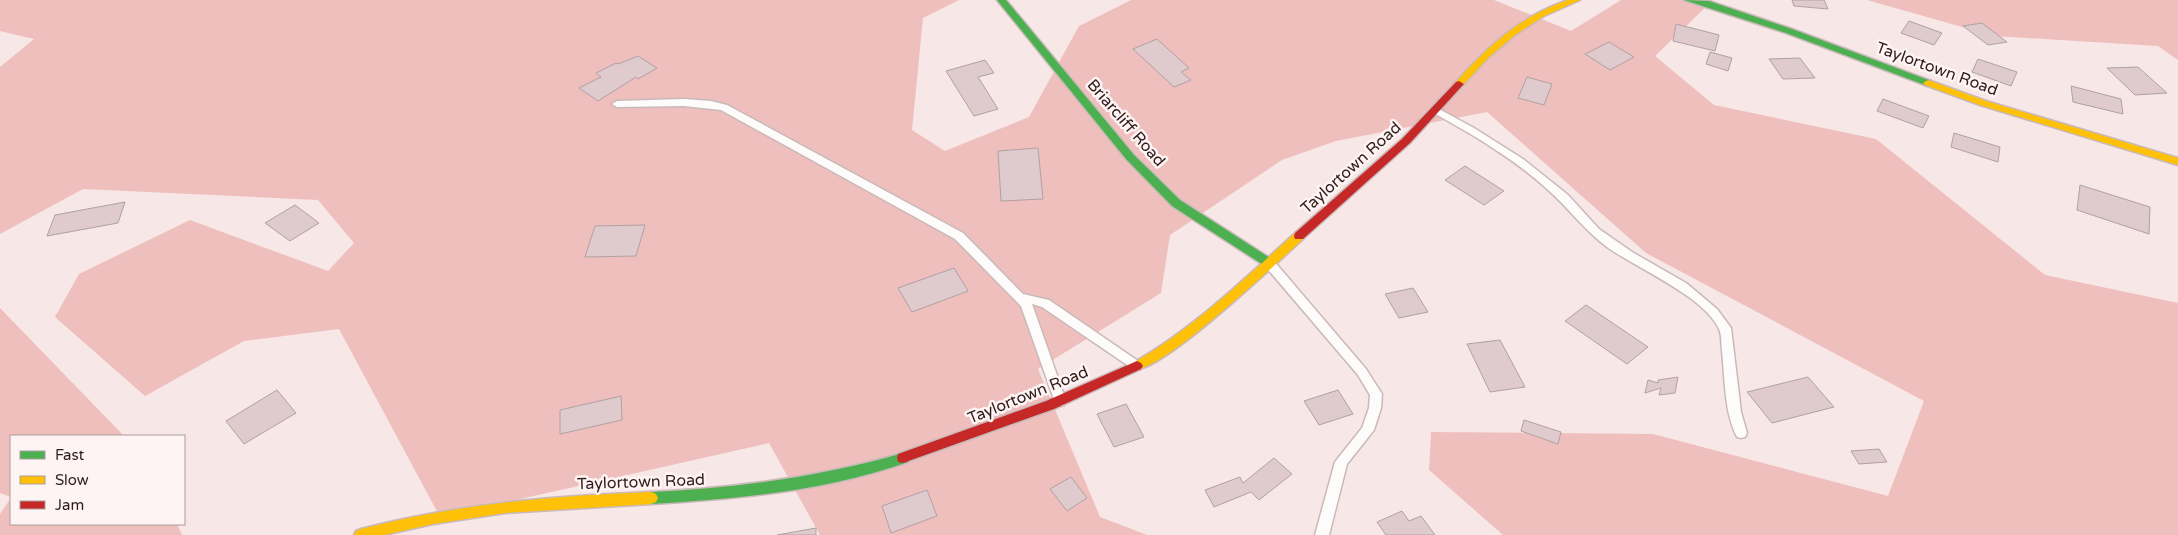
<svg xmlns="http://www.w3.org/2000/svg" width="2178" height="535" font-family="'Varela Round',sans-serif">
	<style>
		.forest { fill: #efbfbd }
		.building { fill: #dfcacd; stroke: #b0a1a3 }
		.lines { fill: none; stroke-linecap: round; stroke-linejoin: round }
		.lane-casing { stroke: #c9bab9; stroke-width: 3 }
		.fast-casing { stroke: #c9bab9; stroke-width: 3 }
		.slow-casing { stroke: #c9bab9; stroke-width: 3 }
		.jam-casing { stroke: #c9bab9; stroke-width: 3 }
		.lane { fill: #fefbfb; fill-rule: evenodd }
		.fast { fill: #4caf50; fill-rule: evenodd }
		.slow { fill: #ffc107; fill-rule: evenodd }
		.jam { fill: #c62828; fill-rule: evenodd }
		.labels { text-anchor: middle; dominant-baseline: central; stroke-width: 5; stroke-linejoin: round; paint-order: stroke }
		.street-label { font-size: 16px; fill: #2d1c1b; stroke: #fdf4f3 }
	</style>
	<rect width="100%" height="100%" fill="#f7e7e6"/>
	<path class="forest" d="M0 0H959L923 18 912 130 945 151 1029 117 1079 26 1131 0H1494L1571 31 1621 0H1713L1655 56 1714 105 1876 139 2045 275 2178 303V535H1503L1429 470 1431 432 1653 434 1888 496 1924 401 1646 253 1487 112 1336 141 1282 160 1170 235 1161 293 1038 369 1100 517 1147 535H820L769 443 503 503 439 515 339 329 244 341 145 396 55 317 79 274 190 220 328 271 354 243 318 200 83 189 0 234V67L34 39 0 31Z
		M1867 0H2178V60L2158 46 1994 36Z
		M0 308 124 436H11V497L0 493Z
		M11 498V524H177L182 535H0V514Z"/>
	<path class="building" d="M1792 0H1824L1828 9 1794 6Z
		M1909 21 1942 33 1934 45 1901 33Z
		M1982 23 2007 42 1988 45 1963 26Z
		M1676 24 1719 35 1715 51 1673 41Z
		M1157 39 1189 68 1181 72 1191 80 1174 87 1133 49Z
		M1609 42 1634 57 1610 70 1585 54Z
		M1710 52 1732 58 1728 71 1706 64Z
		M638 56 657 68 638 79 636 77 598 101 579 88 601 77 596 73 616 63 618 64Z
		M1800 58 1815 78 1783 79 1769 59Z
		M1978 59 2017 72 2011 86 1972 72Z
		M985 60 994 73 978 77 998 109 974 116 946 71Z
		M2138 67 2167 93 2135 95 2107 68Z
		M1527 77 1552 84 1544 105 1518 98Z
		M2071 86 2121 99 2123 114 2073 102Z
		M1883 99 1929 116 1923 128 1877 111Z
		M1954 133 2000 147 1998 162 1951 147Z
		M1038 148 1043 199 1001 201 998 151Z
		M1465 166 1504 191 1484 205 1445 180Z
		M2080 185 2150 207 2149 234 2077 210Z
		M125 202 118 223 47 236 55 215Z
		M295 205 319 223 290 241 265 223Z
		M645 225 636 256 585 257 595 226Z
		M954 268 968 291 912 312 898 288Z
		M1413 288 1428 312 1399 318 1385 294Z
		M1586 305 1648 347 1627 364 1565 321Z
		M1500 340 1525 387 1490 392 1467 344Z
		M1678 377 1675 393 1659 395 1661 388 1645 393 1648 380 1658 383V380Z
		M1808 377 1834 407 1772 423 1747 392Z
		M277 390 296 413 244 444 226 421Z
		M1338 390 1353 414 1319 425 1304 401Z
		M621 396 622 420 560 434V410Z
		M1126 404 1144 437 1114 447 1097 414Z
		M1524 420 1561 432 1558 444 1521 431Z
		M1879 449 1887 462 1859 464 1851 451Z
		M1274 458 1292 474 1259 500 1251 492 1214 507 1205 490 1240 477 1243 483Z
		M1071 477 1087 498 1067 511 1050 489Z
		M927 490 937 516 891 533 882 506Z
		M1402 511 1409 521 1421 516 1435 535H1386L1377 522Z
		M816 528V535H777Z"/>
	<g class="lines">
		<g class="lane-casing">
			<path id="lane" d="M684 99 711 101 727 105 963 233 1023 294 1049 300 1141 363 1143 366 1141 369H1133L1042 307 1032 304 1066 401 1064 405 1060 406 1056 405 1021 306 955 239 721 110 684 106 617 107 612 104 617 101Z
				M1437 108 1474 128 1523 159 1568 195 1599 229 1632 252 1686 283 1717 309 1731 328 1741 412 1747 433 1745 437 1741 438 1737 437C1724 412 1725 378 1722 351 1721 344 1722 335 1719 329 1704 296 1636 268 1607 247 1584 230 1568 207 1547 189 1513 158 1473 135 1434 113L1432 111 1434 109Z
				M1269 259 1273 260 1366 369 1382 394 1381 408 1374 430 1347 464 1329 535H1315L1335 462 1362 428 1369 408 1370 395 1358 375 1265 266 1263 263Z"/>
		</g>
		<g class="fast-casing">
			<path id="fast" d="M997 0H1006L1134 155 1180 200 1273 260 1275 263 1273 266H1265L1172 206 1126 159Z
				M1684 0 1709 1 1792 29 1931 81 1933 83 1928 86 1925 85 1786 33Z
				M903 453 908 454 909 458 908 462C825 491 738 499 651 504L646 502 644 498 646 494 651 492C737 488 820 477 903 453Z"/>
		</g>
		<g class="slow-casing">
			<path id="slow" d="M1568 0H1580L1544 16 1515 35 1488 58 1462 86H1456L1454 84 1456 82C1488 46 1521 16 1568 0Z
				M1928 80 1986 101 2178 158V165L1980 105 1925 85 1923 83Z
				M1299 232 1304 236 1303 239C1280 260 1157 377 1133 369L1131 366 1133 363C1194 328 1243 280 1295 233Z
				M651 492 656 494 658 498 656 502 651 504 505 513 433 524 384 535H354L356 531 361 529C457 504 553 496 651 492Z"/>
		</g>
		<g class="jam-casing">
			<path id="jam" d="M1459 81 1464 84 1462 86 1410 143 1303 239H1295L1294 236 1295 233 1402 139 1456 82Z
				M1137 361 1141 363 1143 366 1141 369 1054 409 903 463 898 462 897 458 898 454 1046 401Z"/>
		</g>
		<use href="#lane" class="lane"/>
		<use href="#fast" class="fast"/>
		<use href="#slow" class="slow"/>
		<use href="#jam" class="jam"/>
	</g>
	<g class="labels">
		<g class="street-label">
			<text transform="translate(1937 69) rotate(20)">Taylortown Road</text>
			<text transform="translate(1126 123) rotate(49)">Briarcliff Road</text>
			<text transform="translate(1351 168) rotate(-42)">Taylortown Road</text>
			<text transform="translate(1028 395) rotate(-22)">Taylortown Road</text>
			<text transform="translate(641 482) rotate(-2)">Taylortown Road</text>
		</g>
	</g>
	<rect x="10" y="435" width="175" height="90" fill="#fdf4f3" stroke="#aa9e9d"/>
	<rect x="20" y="451" width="25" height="8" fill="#4caf50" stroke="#aa9e9d"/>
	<text x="55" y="460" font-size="15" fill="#2d1c1b">Fast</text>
	<rect x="20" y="476" width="25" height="8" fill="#ffc107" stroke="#aa9e9d"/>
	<text x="55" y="485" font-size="15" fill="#2d1c1b">Slow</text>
	<rect x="20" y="501" width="25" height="8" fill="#c62828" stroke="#aa9e9d"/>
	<text x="55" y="510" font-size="15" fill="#2d1c1b">Jam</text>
</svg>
